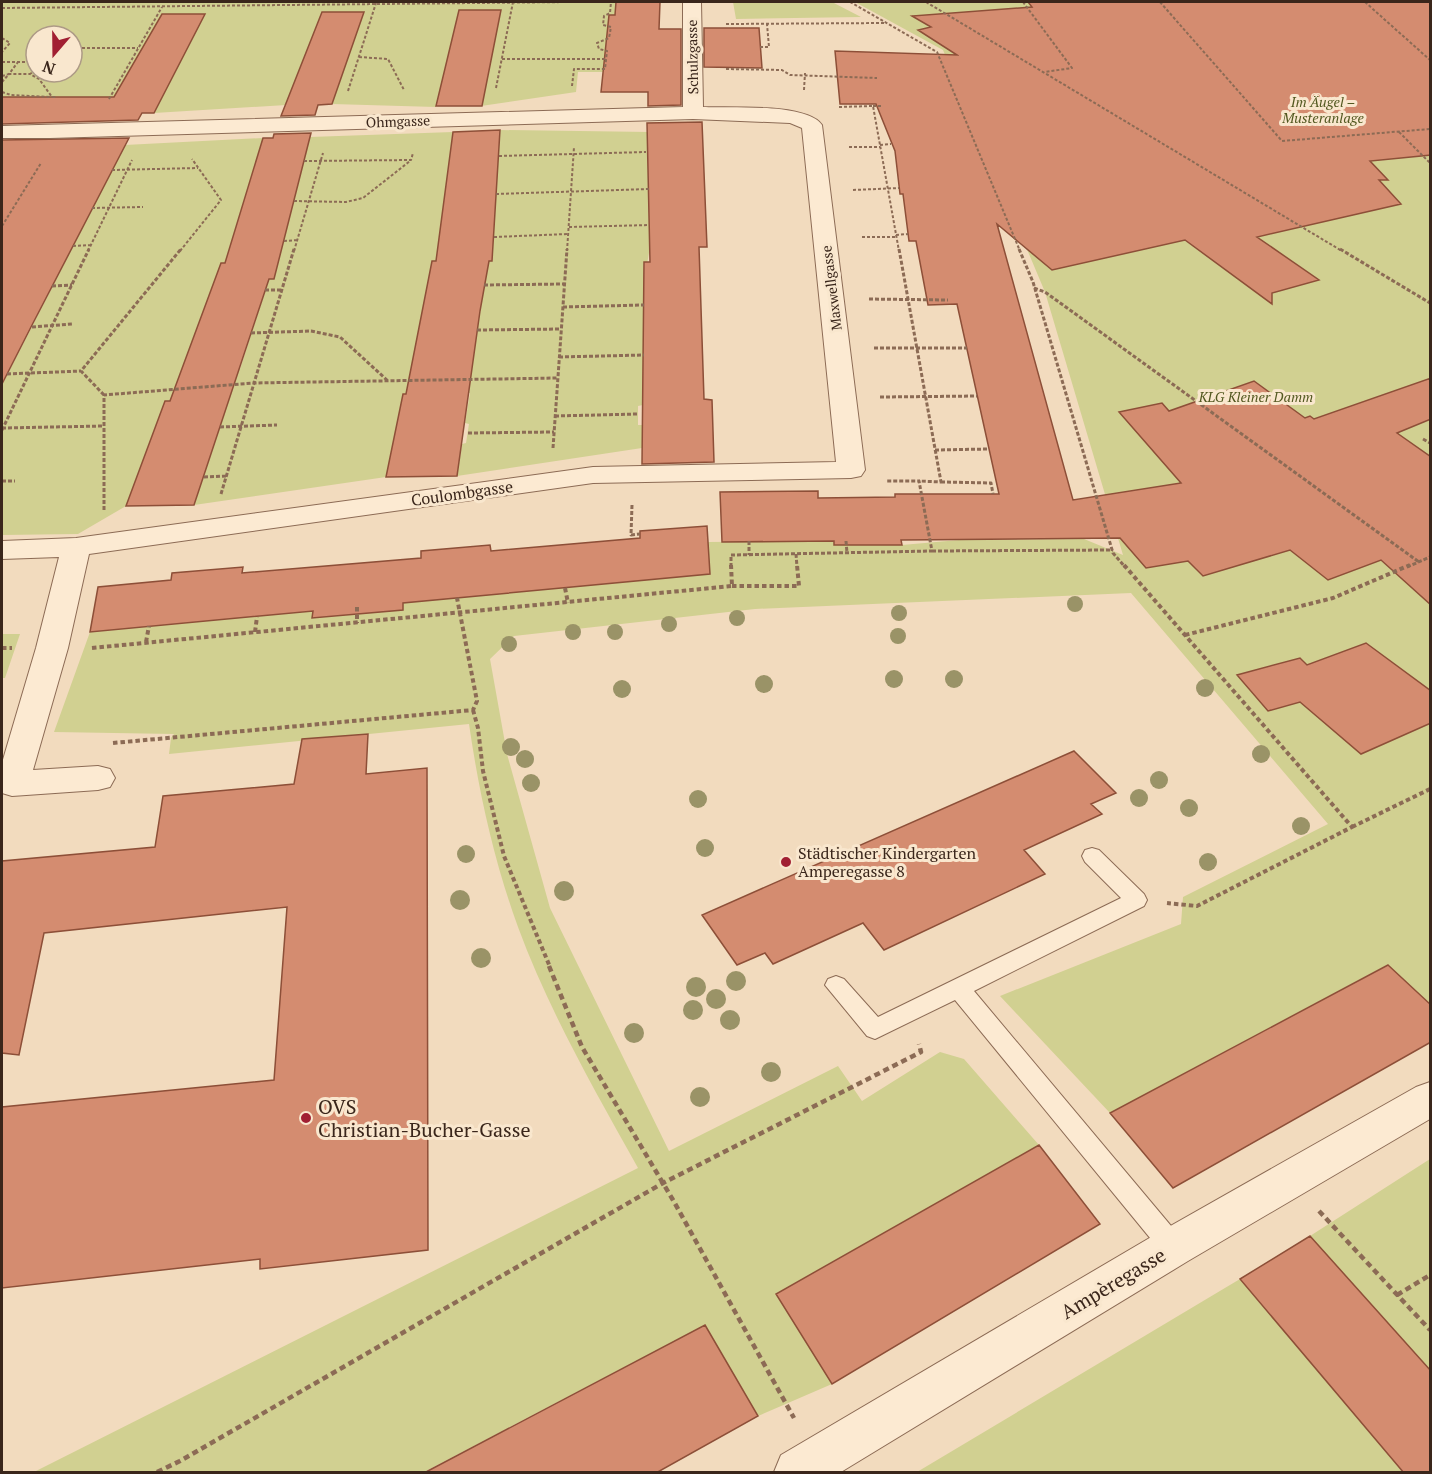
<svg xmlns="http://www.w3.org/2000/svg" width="1432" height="1474" font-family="'PT Serif',serif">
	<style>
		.green { fill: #d1d091; fill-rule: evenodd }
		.building { fill: #d48c70; stroke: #8d4f38; stroke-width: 1.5 }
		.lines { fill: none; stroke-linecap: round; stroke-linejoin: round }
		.service-casing { stroke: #8c6b55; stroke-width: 2 }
		.minor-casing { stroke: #8c6b55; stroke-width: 2 }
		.path-far3 { stroke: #8c6b55; stroke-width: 2; stroke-dasharray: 3 2; stroke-linecap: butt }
		.path-far2 { stroke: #8c6b55; stroke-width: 3; stroke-dasharray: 4 2; stroke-linecap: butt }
		.path-far1 { stroke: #8c6b55; stroke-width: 4; stroke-dasharray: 4.5 3; stroke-linecap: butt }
		.path { stroke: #8c6b55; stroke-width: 4.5; stroke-dasharray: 6 4; stroke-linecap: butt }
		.service { fill: #fcead2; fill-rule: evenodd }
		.minor { fill: #fcead2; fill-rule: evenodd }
		.tree { fill: #9a9367 }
		.poi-dot { fill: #a11f32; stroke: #f9e7ce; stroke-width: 2 }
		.labels { text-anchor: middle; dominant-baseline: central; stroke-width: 6; stroke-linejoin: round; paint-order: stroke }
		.far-street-label { font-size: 14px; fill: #3a261b; stroke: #f9e7ce }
		.far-park-label { font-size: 14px; font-style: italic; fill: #525820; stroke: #f9e7ce }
		.street-label { font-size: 16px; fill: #3a261b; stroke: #f9e7ce }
		.poi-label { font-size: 16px; fill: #3a261b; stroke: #f9e7ce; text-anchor: start }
		.near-poi-label { font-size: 20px; fill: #3a261b; stroke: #f9e7ce; text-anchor: start }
		.near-street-label { font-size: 20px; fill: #3a261b; stroke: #f9e7ce }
	</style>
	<rect width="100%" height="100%" fill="#f2dbbe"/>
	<path class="green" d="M2 2H617L611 72H578L576 92 481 106 501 10H459L436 107 332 104 364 12H322L286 105 154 113 204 14H162L108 113 34 97H2ZM36 36H72V72H36Z
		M733 2H832L861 17 736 19Z
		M855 2H1430V1005L1387 965 1110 1113 1000 996 1181 924 1183 897 1328 824 1131 593 755 609 514 636 490 659 507 754 550 908 669 1151 838 1066 862 1101 940 1052 964 1059 1039 1145 776 1294 832 1384 758 1416 705 1325 424 1472H34L638 1168C594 1089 549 1011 518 927 494 861 479 793 469 724L169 754 171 738 174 734 54 732 90 632 313 611V618L346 615 403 603 709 574 708 542 846 541 902 545 959 540 1084 539 1123 555 1045 292 943 50Z
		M500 130 650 132V145H647V158H650V247L645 276 643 405 638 406V425H642V448L457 476 462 444 466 443 469 424 465 423 470 393 404 394 386 477 194 505 228 401H165L126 506 78 534 2 535V385L125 145 263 138 225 263 183 369H240L274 264 278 263 310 137 453 132 437 261H432L412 365H472L487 261 492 260Z
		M2 634H20L5 678H2Z
		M1430 1159V1371L1310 1236Z
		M1240 1279 1404 1472H917Z"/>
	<path class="building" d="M616 2H660L659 29H681V105L648 106V92H601L609 15H615Z
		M1028 2H1431V155L1370 161 1388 180H1379L1401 204 1257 237 1319 280 1272 293V304L1185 240 1052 270 997 224 1073 500 1181 483 1119 412 1162 403 1169 411 1254 381 1305 418 1310 416 1314 419 1431 378V419L1397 433 1431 457V605L1381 560 1328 580 1290 550 1203 576 1188 561 1146 568 1120 538 901 540 902 545H834V541L722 542 720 492 818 491V498L895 497V494H999L957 304 928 305 916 241H909L903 194H900L895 151 876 104H840L835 51 957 55 918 30 931 27 912 16 1032 7Z
		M459 10H501L482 106H436Z
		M322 12H364L332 104 318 105 315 115 281 116Z
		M162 14H205L154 113H142L138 120 2 124V97H114Z
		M704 28H759L762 68 704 67Z
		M702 122 707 247H699L704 399 712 400 714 462 642 464 644 262H650L647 123Z
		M500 130 492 261H489L480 311 457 476 386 477 403 394H406L432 261H436L453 132Z
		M311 133 274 279H269L194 505 126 506 165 401H170L221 263H225L263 138H273L274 134Z
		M129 138 31 327 2 384V140Z
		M707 526 710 574 403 603V610L312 618 313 611 90 632 98 587 171 580 172 573 243 567 242 573 421 558V551L490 545 491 551 640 538V531Z
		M1366 643 1431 691V723L1361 754 1300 702 1268 711 1237 675 1300 658 1307 665Z
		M368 734 366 774 427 768 428 1250 260 1269V1259L2 1288V1107L274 1080 287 907 44 933 19 1055 2 1053V861L155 847 163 796 294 784 302 739Z
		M1074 751 1116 793 1091 804 1102 814 1024 850 1045 874 884 950 863 923 773 964 765 953 737 965 702 915Z
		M1388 965 1431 1005V1042L1173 1188 1110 1113Z
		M1039 1145 1100 1224 832 1384 776 1294Z
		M1310 1236 1431 1371V1473H1404L1240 1279Z
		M705 1325 758 1416 656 1473H424Z"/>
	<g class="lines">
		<g class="service-casing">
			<path id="service" d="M1092 848 1099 850 1144 894 1147 900 1144 906 974 991 1182 1239 1186 1247 1182 1255 1173 1259 1164 1255 955 1000 875 1039 867 1036 825 985 828 979 836 976 844 979 878 1017 1121 898 1085 862 1082 856 1085 850Z"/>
		</g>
		<g class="minor-casing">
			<path id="minor" d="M683 2H701L703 107C729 108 807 103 822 125L865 470 861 476 851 478 593 483 89 554 68 648 33 770 98 766 110 769 115 778 110 787 98 790 12 796 2 793V763L36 648 59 557 2 559V541L76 538 593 467 836 462 802 128 790 123 693 119 50 138H2V126L683 107Z
				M1430 1082V1119L1188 1261 841 1472H774L781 1455 1158 1233 1416 1087Z"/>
		</g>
		<path class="path-far3" d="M850 2 937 52 1020 251
			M926 2 1342 251
			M1023 2 1072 68 1045 72
			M1160 2 1282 141 1430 129
			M1365 2 1430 60
			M2 8 571 2
			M726 24 886 23
			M2 38 10 43 2 52
			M760 47H769L767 24
			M72 48H138
			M359 57 388 59 404 90
			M502 59H607
			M2 62H36
			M726 69 782 70 790 75 877 78
			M36 70 30 74 39 79 52 97H57
			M2 76 9 74 18 62
			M2 82 9 74H30
			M572 86 574 69H605L607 51 599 49 597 43 609 38 611 27 603 25 604 16 610 13 611 2
			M496 88 513 2
			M804 90 805 73
			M348 91 376 3
			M2 92 11 95 52 97
			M109 99 162 7
			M873 106H883
			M839 107 873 106 899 251
			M1399 132 1430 163
			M880 145 891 144
			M849 147H880
			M499 156 646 152
			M304 161 411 160 413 153
			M112 170 198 168
			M853 190 899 188
			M496 194 649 189
			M294 201 346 202 363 198 410 161
			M92 208 143 207
			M2 226 41 163
			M569 227 649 225
			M896 235 908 234
			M494 237 568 234
			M862 237H897
			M284 241 298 240
			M73 246 91 245
			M88 251 132 160
			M180 251 221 200 192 159
			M294 251 323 153
			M567 251 574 147"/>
		<path class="path-far2" d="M899 249 941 482 919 481
			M1019 249 1033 282 1113 553 1125 567
			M1340 249 1430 303
			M484 285 564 284
			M52 286 72 285
			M1034 288 1045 292 1419 562
			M265 290H282
			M869 299 948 300
			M563 307 644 305
			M32 327 72 324
			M477 330 561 329
			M251 333 311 331 340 337 388 381
			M874 348H967
			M559 357 644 355
			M7 374 81 371
			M104 395 81 371 181 249
			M880 397 977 396
			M555 416 638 414
			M220 427 277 425
			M2 428 104 426
			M2 430 89 249
			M468 433 554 432
			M1423 439 1430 443
			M553 448 567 249
			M935 450 989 449
			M204 477 226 476
			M2 481H15
			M941 482 991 483 993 494
			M221 494 294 249
			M632 505 631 535 640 534
			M104 510V395L253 383 558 378
			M749 541V555
			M846 541 847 553
			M932 551 1113 550
			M796 554 797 567
			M731 567V555L932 551 919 481H886
			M1407 567 1430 557"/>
		<path class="path-far1" d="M1124 565 1352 827 1197 906 1167 903
			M732 586H799L797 565
			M565 588 568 603
			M357 607V623
			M255 632 257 617
			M1185 635 1333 598 1410 565
			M146 642 149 626
			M2 648H12
			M92 648 732 586 731 565
			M473 710 478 728 483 771 504 856 550 967
			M113 743 473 710 477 701 457 598
			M1352 827 1430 789"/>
		<path class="path" d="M549 966 582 1047 673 1200 794 1418
			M1319 1211 1430 1330
			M1397 1295 1430 1275
			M157 1472 180 1461 663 1183 921 1052 919 1044"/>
		<use href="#service" class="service"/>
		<use href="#minor" class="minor"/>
	</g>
	<g class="tree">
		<circle cx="1075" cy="604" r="8"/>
		<circle cx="899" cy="613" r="8"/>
		<circle cx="737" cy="618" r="8"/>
		<circle cx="669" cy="624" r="8"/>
		<circle cx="573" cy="632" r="8"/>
		<circle cx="615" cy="632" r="8"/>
		<circle cx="898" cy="636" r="8"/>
		<circle cx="509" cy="644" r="8"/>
		<circle cx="894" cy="679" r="9"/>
		<circle cx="954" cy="679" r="9"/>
		<circle cx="764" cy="684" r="9"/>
		<circle cx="1205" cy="688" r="9"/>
		<circle cx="622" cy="689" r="9"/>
		<circle cx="511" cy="747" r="9"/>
		<circle cx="1261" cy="754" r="9"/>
		<circle cx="525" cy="759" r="9"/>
		<circle cx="1159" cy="780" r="9"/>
		<circle cx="531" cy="783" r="9"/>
		<circle cx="1139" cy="798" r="9"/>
		<circle cx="698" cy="799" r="9"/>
		<circle cx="1189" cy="808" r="9"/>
		<circle cx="1301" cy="826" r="9"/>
		<circle cx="705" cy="848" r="9"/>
		<circle cx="466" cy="854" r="9"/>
		<circle cx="1208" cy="862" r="9"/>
		<circle cx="564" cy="891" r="10"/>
		<circle cx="460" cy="900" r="10"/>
		<circle cx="481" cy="958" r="10"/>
		<circle cx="736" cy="981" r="10"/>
		<circle cx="696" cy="987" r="10"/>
		<circle cx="716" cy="999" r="10"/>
		<circle cx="693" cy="1010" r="10"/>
		<circle cx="730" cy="1020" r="10"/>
		<circle cx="634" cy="1033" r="10"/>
		<circle cx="771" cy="1072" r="10"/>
		<circle cx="700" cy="1097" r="10"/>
	</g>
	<g class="poi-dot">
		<circle cx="786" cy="862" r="6"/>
		<circle cx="306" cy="1118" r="6"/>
	</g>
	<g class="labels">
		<g class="far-street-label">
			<text transform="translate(692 57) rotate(-91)">Schulzgasse</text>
			<text transform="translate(398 121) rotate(-2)">Ohmgasse</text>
			<text transform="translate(831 288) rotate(-97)">Maxwellgasse</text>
		</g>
		<g class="far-park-label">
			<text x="1323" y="101">Im Äugel –<tspan x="1323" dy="16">Musteranlage</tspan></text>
			<text x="1256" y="396">KLG Kleiner Damm</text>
		</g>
		<g class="street-label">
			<text transform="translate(462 493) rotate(-8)">Coulombgasse</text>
		</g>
		<g class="poi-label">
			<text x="798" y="853">Städtischer Kindergarten<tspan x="798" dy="18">Amperegasse 8</tspan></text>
		</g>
		<g class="near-poi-label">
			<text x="318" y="1106">OVS<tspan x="318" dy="23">Christian-Bucher-Gasse</tspan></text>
		</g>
		<g class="near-street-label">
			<text transform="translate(1113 1283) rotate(-31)">Ampèregasse</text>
		</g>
	</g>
	<rect width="1432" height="1474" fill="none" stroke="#3a261b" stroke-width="6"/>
	<g transform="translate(54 54) rotate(200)"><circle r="28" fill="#f9e7ce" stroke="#ad9a86" stroke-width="1.5"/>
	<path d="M0-4.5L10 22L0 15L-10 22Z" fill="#a11f32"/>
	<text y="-9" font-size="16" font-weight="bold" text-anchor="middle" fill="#3a261b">N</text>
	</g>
</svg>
